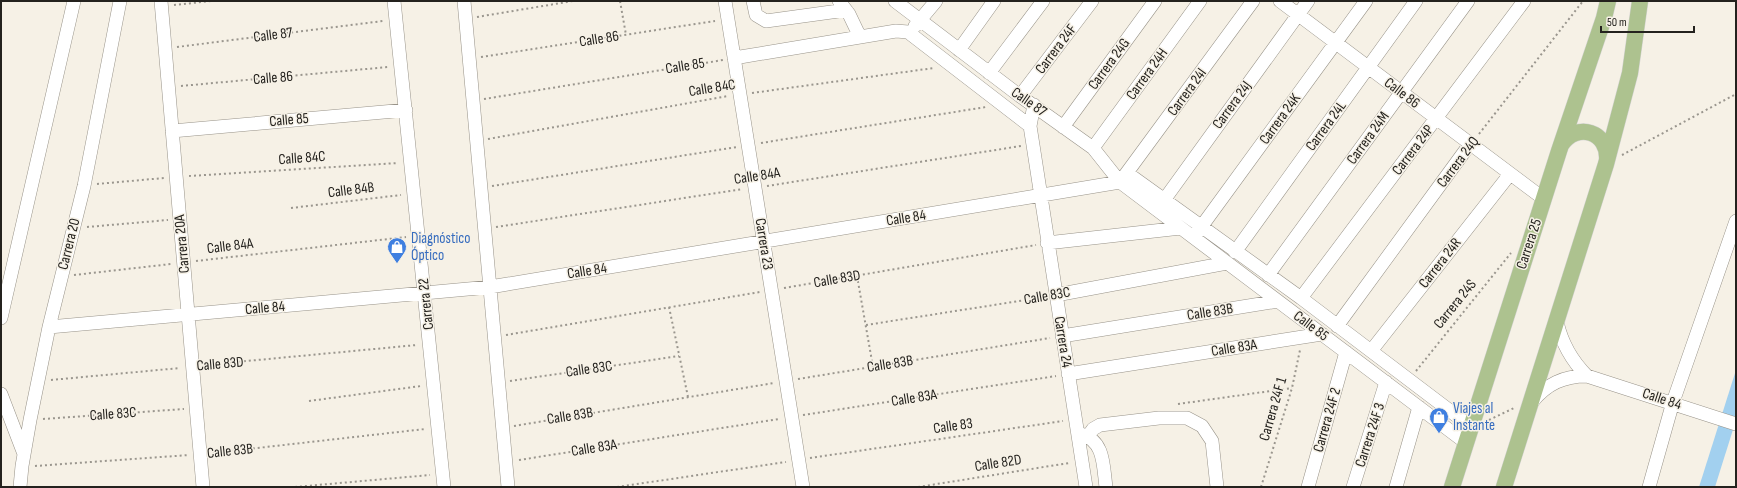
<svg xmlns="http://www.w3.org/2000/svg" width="1737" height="488" font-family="'Sofia Sans Condensed',sans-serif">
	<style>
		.water { fill: #a2d0ef }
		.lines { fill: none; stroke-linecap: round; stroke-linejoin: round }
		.minor-casing { stroke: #989389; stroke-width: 14 }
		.major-casing { stroke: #d3d3d2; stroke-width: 17 }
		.path { stroke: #9a968e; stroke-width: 2; stroke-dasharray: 2 3; stroke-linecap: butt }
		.minor { stroke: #fff; stroke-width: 13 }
		.major { stroke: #adc28f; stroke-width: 16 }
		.labels { text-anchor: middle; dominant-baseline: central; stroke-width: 3; stroke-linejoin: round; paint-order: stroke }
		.street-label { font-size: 15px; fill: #24221e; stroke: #f6f1e6 }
		.shop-label { font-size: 15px; fill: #366cbe; stroke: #f6f1e6; text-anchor: start }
	</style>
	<rect width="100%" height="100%" fill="#f6f1e6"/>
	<path class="water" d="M1736 370V420L1715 487H1699Z"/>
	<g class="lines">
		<g class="minor-casing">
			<path id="minor" d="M161 1 203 487
				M394 1 444 487
				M464 1 508 487
				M725 1 803 487
				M753 1 756 15 766 21 846 10
				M839 1 849 14 860 37
				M895 1 1020 96 1093 148 1120 182 1465 442
				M1280 1 1544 199
				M915 26 936 1
				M959 50 994 1
				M734 58 896 31 908 32 1030 126
				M989 73 1043 1
				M1020 96 1092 1
				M1034 105 1030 126 1033 145 1086 487
				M1063 127 1155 1
				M172 131 406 110
				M1093 148 1200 1
				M1127 173 1301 298 1470 426
				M1159 207 1308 1
				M1196 234 1366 1
				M1047 243 1181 228
				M1235 252 1416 1
				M1268 275 1468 1
				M1056 295 1227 263
				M1301 298 1524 1
				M1 318 74 1
				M1557 322C1562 344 1571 360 1587 376
				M1337 326 1470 144
				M49 327 490 287 1120 182 1253 1
				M1062 336 1278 301
				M1371 351 1510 174
				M1068 374 1322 334
				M1 394 24 454
				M1532 402C1547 384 1563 376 1587 376L1736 424
				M1081 434C1105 441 1103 466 1106 487
				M1088 436 1093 429 1100 425 1159 418H1187L1202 426 1212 441 1217 487
				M20 487 22 466 30 420 49 327 84 186 120 1
				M1308 487 1346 352
				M1353 487 1386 382
				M1396 487 1419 407
				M1649 487 1673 402 1736 221"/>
		</g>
		<g class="major-casing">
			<path id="major" d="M1561 145C1577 121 1609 132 1607 160
				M1452 487 1559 151 1604 18 1608 1
				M1504 487 1606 164 1630 73 1640 1"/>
		</g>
		<path class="path" d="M620 1 626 35
			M174 5 211 1
			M477 17 573 1
			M177 47 383 21
			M481 57 715 21
			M181 86 388 67
			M752 93 934 68
			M484 99 723 60
			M1479 134 1583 1
			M488 139 728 96
			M761 143 986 107
			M1622 155 1736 94
			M189 176 398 163
			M97 184 164 178
			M492 186 737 147
			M767 186 1021 146
			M291 208 401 195
			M87 227 168 220
			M496 227 743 189
			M196 261 406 237
			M74 275 171 264
			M857 276 873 367
			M784 288 1036 245
			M669 307 688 397
			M866 325 1045 297
			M506 335 760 292
			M204 365 417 345
			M1416 371 1511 253
			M798 379 1050 338
			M51 380 180 368
			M510 381 679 356
			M309 401 421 386
			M1178 404 1292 388
			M803 415 1056 376
			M43 419 184 409
			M1489 420 1514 408
			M514 426 774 383
			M213 453 425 429
			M810 458 1063 421
			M519 460 779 419
			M35 466 189 455
			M295 487 430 475
			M617 487 786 462
			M918 487 1069 463
			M1261 487 1292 388 1300 350"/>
		<use href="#minor" class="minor"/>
		<use href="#major" class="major"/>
	</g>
	<defs>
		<g id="shop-pin" transform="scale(1)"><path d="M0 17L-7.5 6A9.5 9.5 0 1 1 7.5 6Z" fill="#3f7fe0" stroke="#f6f1e6"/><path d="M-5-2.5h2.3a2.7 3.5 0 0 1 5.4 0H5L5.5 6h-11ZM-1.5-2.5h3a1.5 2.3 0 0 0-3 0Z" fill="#fff"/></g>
	</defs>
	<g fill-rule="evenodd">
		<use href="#shop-pin" x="397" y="247"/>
		<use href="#shop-pin" x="1439" y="417"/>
	</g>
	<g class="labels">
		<g class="street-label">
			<text transform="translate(273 35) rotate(-7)">Calle 87</text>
			<text transform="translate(599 39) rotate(-9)">Calle 86</text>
			<text transform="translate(1056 49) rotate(-53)">Carrera 24F</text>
			<text transform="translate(1109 64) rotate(-54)">Carrera 24G</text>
			<text transform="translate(685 66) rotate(-9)">Calle 85</text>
			<text transform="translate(1147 74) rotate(-54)">Carrera 24H</text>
			<text transform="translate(273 78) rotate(-5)">Calle 86</text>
			<text transform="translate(712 88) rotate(-9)">Calle 84C</text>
			<text transform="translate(1187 92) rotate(-54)">Carrera 24I</text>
			<text transform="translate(1402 93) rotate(37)">Calle 86</text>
			<text transform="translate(1029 102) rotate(35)">Calle 87</text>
			<text transform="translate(1232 105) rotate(-54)">Carrera 24J</text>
			<text transform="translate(1280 119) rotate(-54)">Carrera 24K</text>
			<text transform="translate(289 120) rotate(-5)">Calle 85</text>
			<text transform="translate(1326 126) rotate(-54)">Carrera 24L</text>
			<text transform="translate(1368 138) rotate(-54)">Carrera 24M</text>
			<text transform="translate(1413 150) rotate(-53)">Carrera 24P</text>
			<text transform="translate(302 158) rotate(-4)">Calle 84C</text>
			<text transform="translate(1458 162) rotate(-53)">Carrera 24Q</text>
			<text transform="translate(757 176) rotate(-9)">Calle 84A</text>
			<text transform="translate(351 190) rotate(-7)">Calle 84B</text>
			<text transform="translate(906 218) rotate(-9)">Calle 84</text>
			<text transform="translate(69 244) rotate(-76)">Carrera 20</text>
			<text transform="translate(182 244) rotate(-95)">Carrera 20A</text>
			<text transform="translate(764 244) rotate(81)">Carrera 23</text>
			<text transform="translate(1529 244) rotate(-72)">Carrera 25</text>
			<text transform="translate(230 246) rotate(-7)">Calle 84A</text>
			<text transform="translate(1440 263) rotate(-52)">Carrera 24R</text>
			<text transform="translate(587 271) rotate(-9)">Calle 84</text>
			<text transform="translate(837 279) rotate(-10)">Calle 83D</text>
			<text transform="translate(1047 296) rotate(-10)">Calle 83C</text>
			<text transform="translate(426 304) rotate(-96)">Carrera 22</text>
			<text transform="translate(1455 304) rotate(-51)">Carrera 24S</text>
			<text transform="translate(265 308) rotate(-5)">Calle 84</text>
			<text transform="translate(1210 312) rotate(-9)">Calle 83B</text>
			<text transform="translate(1311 326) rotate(37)">Calle 85</text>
			<text transform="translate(1063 342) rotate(81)">Carrera 24</text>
			<text transform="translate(1234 348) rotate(-9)">Calle 83A</text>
			<text transform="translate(220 364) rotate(-5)">Calle 83D</text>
			<text transform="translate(890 364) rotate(-9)">Calle 83B</text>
			<text transform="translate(589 369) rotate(-8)">Calle 83C</text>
			<text transform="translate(914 398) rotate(-9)">Calle 83A</text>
			<text transform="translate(1662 399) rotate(18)">Calle 84</text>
			<text transform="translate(1273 409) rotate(-74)">Carrera 24F 1</text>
			<text transform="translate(113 414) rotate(-4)">Calle 83C</text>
			<text transform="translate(570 416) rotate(-9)">Calle 83B</text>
			<text transform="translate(1327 420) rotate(-74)">Carrera 24F 2</text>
			<text transform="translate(953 426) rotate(-8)">Calle 83</text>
			<text transform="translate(1370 435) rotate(-72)">Carrera 24F 3</text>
			<text transform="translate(594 448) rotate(-9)">Calle 83A</text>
			<text transform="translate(230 451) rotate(-6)">Calle 83B</text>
			<text transform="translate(998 463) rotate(-9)">Calle 82D</text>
		</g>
		<g class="shop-label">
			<text x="411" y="238">Diagnóstico<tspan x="411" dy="17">Óptico</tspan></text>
			<text x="1453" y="408">Viajes al<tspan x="1453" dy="17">Instante</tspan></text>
		</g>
	</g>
	<rect width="1737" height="488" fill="none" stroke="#24221e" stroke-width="4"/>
	<path d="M1601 26v6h93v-6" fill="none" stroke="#24221e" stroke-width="2"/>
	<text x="1607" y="26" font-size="12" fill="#24221e" stroke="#f6f1e6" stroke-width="3" paint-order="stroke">50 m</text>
</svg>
